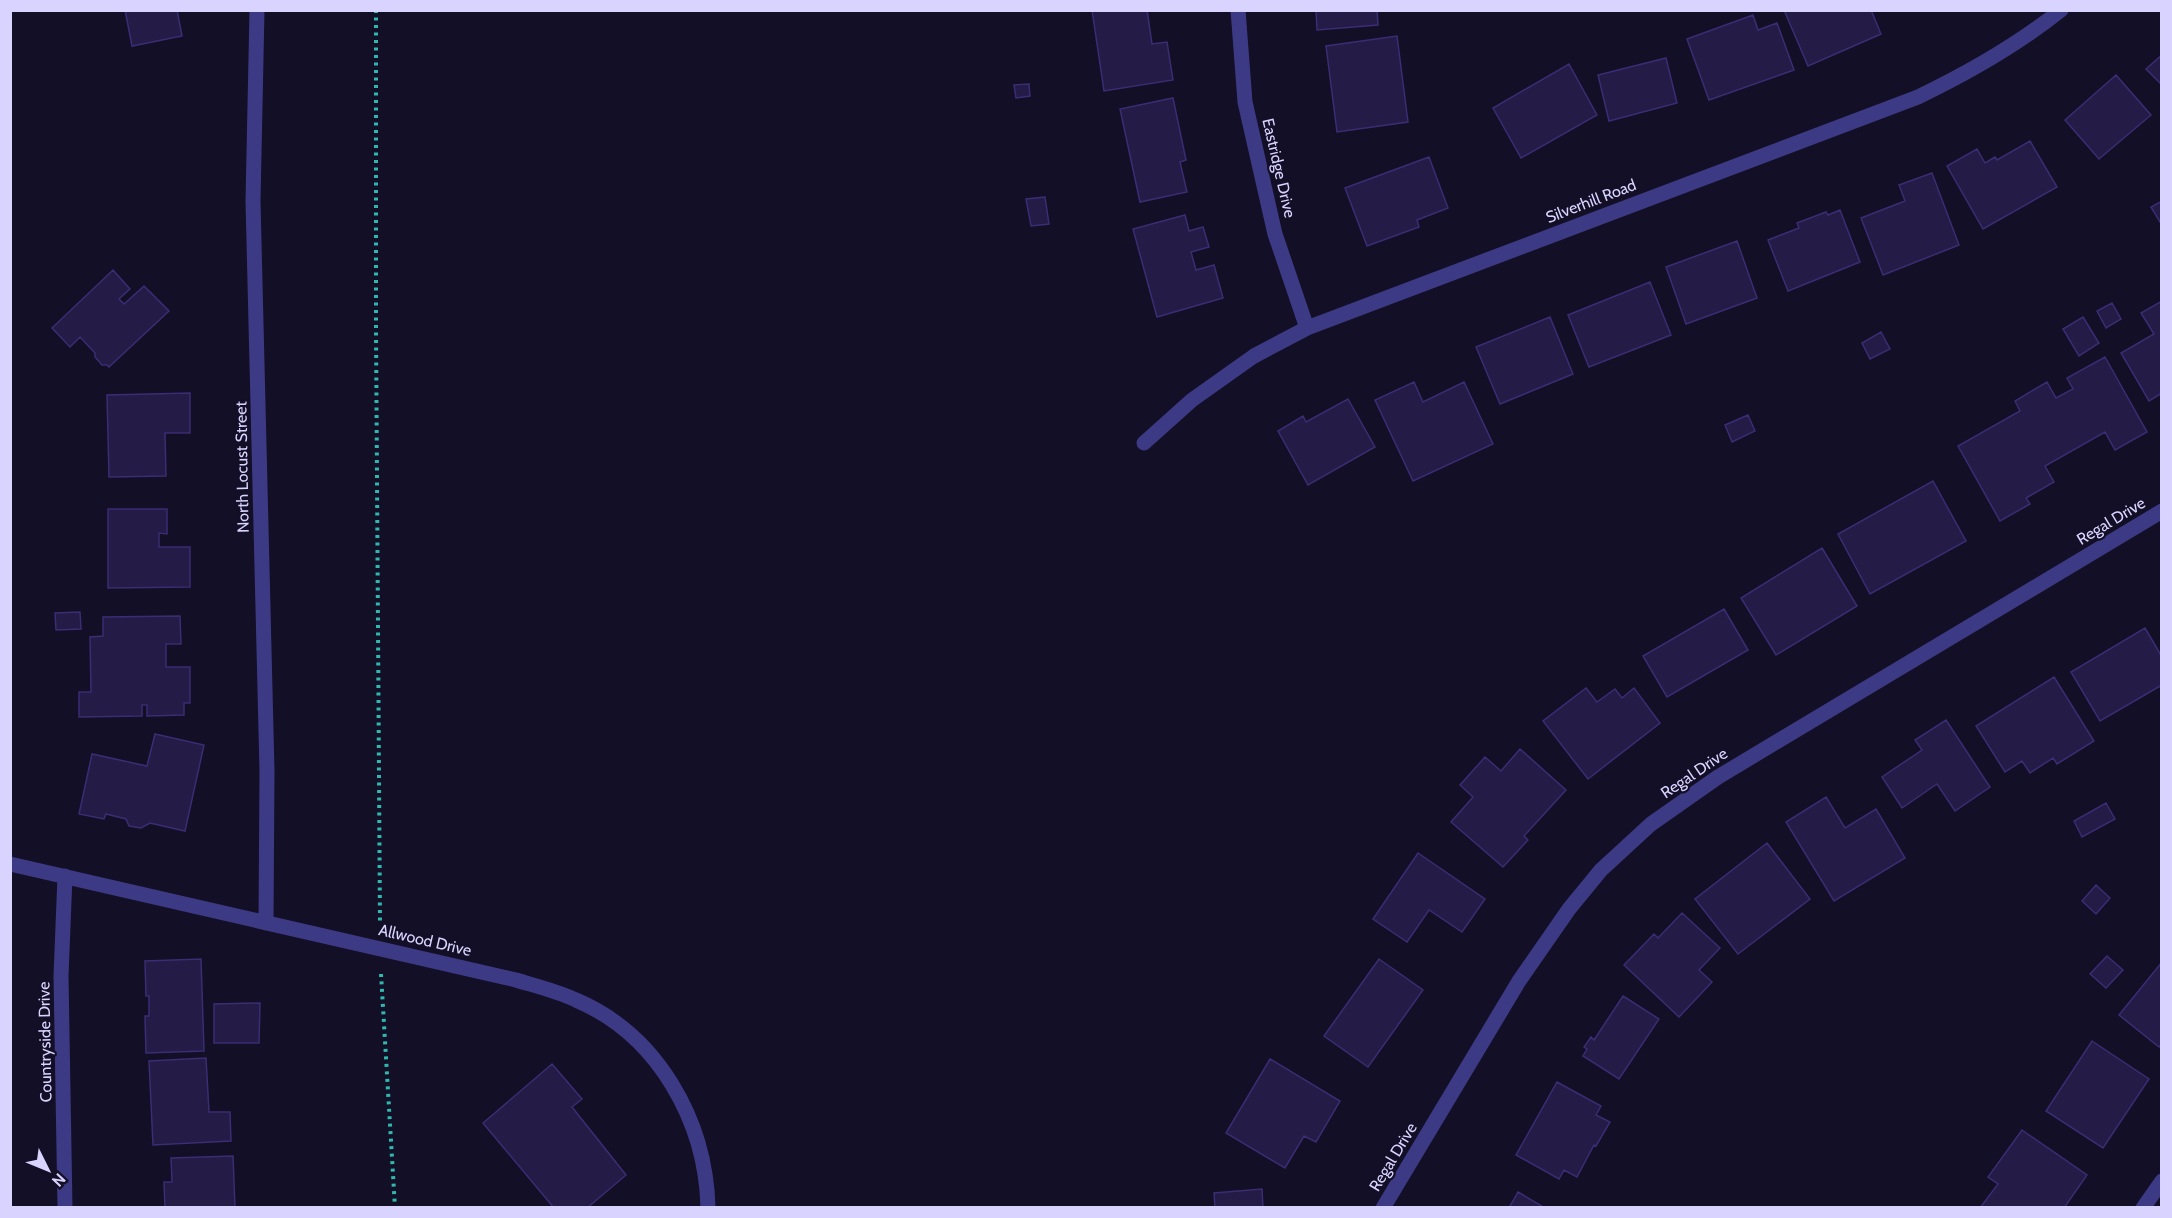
<svg xmlns="http://www.w3.org/2000/svg" width="2172" height="1218" font-family="Cabin,sans-serif">
	<style>
		.building { fill: #241b47; stroke: #3b2d73; stroke-width: 1.5 }
		.lines { fill: none; stroke-linecap: round; stroke-linejoin: round }
		.path { stroke: #2fb8b0; stroke-width: 4; stroke-dasharray: 3 4.5; stroke-linecap: butt }
		.minor { stroke: #3d3a85; stroke-width: 15 }
		.labels { text-anchor: middle; dominant-baseline: central; stroke-width: 4.5; stroke-linejoin: round; paint-order: stroke }
		.street-label { font-size: 16px; fill: #d9d4ff; stroke: #130f26 }
	</style>
	<rect width="100%" height="100%" fill="#130f26"/>
	<path class="building" d="M125 10H177L182 36 132 46Z
		M1092 10H1147L1152 44 1167 42 1173 80 1104 91Z
		M1316 10H1377L1378 25 1317 30Z
		M1784 10H1871L1881 34 1808 66Z
		M1753 15 1758 30 1777 23 1794 70 1709 100 1687 39Z
		M1397 36 1408 122 1337 132 1326 46Z
		M2162 55V85L2146 69Z
		M1666 58 1677 103 1609 121 1598 75Z
		M1569 64 1597 115 1521 158 1493 108Z
		M2116 75 2151 115 2099 159 2065 120Z
		M1029 84 1030 96 1016 98 1014 85Z
		M1173 98 1186 160 1180 162 1187 192 1140 202 1120 109Z
		M2030 141 2057 187 1983 229 1947 166 1977 149 1985 163 1995 157 1997 160Z
		M1429 157 1448 208 1417 220 1419 227 1367 246 1345 188Z
		M1932 173 1959 245 1883 275 1861 218 1905 201 1899 185Z
		M1045 197 1049 224 1031 226 1026 199Z
		M2162 201V221L2160 222 2151 207Z
		M1840 210 1860 262 1788 291 1768 240 1799 228 1797 223 1826 212 1828 215Z
		M1185 215 1189 231 1203 227 1209 247 1191 252 1196 270 1214 265 1223 298 1157 317 1133 229Z
		M1737 241 1757 298 1686 324 1666 267Z
		M113 270 130 289 119 299 124 304 144 286 169 311 109 367 107 365H102L95 357V353L80 337 70 347 52 328Z
		M1650 282 1671 335 1589 367 1568 315Z
		M2162 301V393L2149 401 2121 353 2154 334 2141 313Z
		M2112 303 2121 319 2106 328 2097 311Z
		M1550 317 1573 374 1500 404 1476 347Z
		M2083 317 2099 343 2079 356 2063 329Z
		M1881 332 1890 349 1870 359 1862 343Z
		M2105 357 2147 432 2115 450 2105 432 2045 466 2054 482 2026 498 2030 504 2000 521 1958 446 2020 411 2015 401 2047 382 2056 398 2073 389 2067 378Z
		M1414 382 1423 402 1464 382 1493 444 1413 481 1375 400Z
		M190 393V433H165L166 476 109 477 107 395Z
		M1348 399 1375 447 1308 485 1278 431 1303 416 1306 422Z
		M1748 415 1755 431 1732 442 1725 425Z
		M1933 481 1966 541 1870 594 1838 534Z
		M108 509H167V534L159 533V547H190V587L108 588Z
		M1822 548 1857 606 1776 655 1741 598Z
		M1724 609 1748 650 1667 697 1643 656Z
		M80 612 81 629 56 630 55 613Z
		M180 616 181 644H166V667H190V703H184V715L147 716V705H142V716L79 717V692H91L90 637 103 636V617Z
		M2145 628 2162 657V685L2100 721 2071 672Z
		M2054 677 2094 741 2057 764 2053 758 2030 773 2022 761 2005 772 1976 726Z
		M1586 688 1597 702 1615 689 1622 698 1634 688 1660 723 1588 779 1543 721Z
		M1946 720 1990 787 1955 811 1937 784 1902 808 1882 777 1922 750 1915 740Z
		M155 734 204 745 185 831 150 823 141 828 129 826 126 819 106 814 104 819 79 814 92 754 147 766Z
		M1520 749 1566 790 1524 836 1528 840 1503 867 1451 822 1473 797 1460 785 1485 757 1501 771Z
		M1826 797 1845 828 1876 809 1905 858 1834 901 1786 822Z
		M2106 803 2115 819 2082 837 2074 821Z
		M1767 843 1810 899 1738 954 1695 899Z
		M1418 853 1485 899 1462 932 1429 910 1407 942 1373 919Z
		M2096 885 2110 898 2096 914 2082 901Z
		M1682 913 1720 948 1699 970 1712 982 1679 1017 1624 965 1654 934 1658 938Z
		M2107 956 2123 970 2106 988 2090 974Z
		M201 959 204 1051 146 1053 145 1016H149V996H146L145 961Z
		M1379 959 1423 990 1368 1067 1324 1036Z
		M2162 962V1044L2159 1047 2119 1015Z
		M1623 996 1659 1019 1619 1079 1583 1056 1587 1049 1584 1047 1591 1037 1594 1040Z
		M260 1003 259 1043H214V1004Z
		M2092 1041 2149 1079 2103 1148 2046 1111Z
		M206 1058 209 1112H230L231 1141 153 1145 149 1061Z
		M1270 1059 1340 1101 1316 1142 1304 1136 1285 1168 1226 1133Z
		M552 1064 582 1099 572 1107 626 1175 587 1208H554L483 1123Z
		M1557 1082 1601 1106 1596 1115 1610 1122 1596 1146 1594 1145 1577 1177 1564 1170 1559 1179 1516 1155Z
		M2022 1130 2087 1175 2064 1208H1980L1998 1184 1988 1177Z
		M233 1156 235 1208H165L164 1182H172L171 1158Z
		M1262 1189 1263 1208H1215L1214 1193Z
		M1518 1192 1545 1208H1509Z"/>
	<g class="lines">
		<path class="path" d="M376 10V329L380 925
			M381 974 395 1208"/>
		<path class="minor" d="M257 10 253 201 267 771 266 923
			M1238 10 1245 102 1275 234 1307 328
			M1144 443 1192 400 1254 356 1307 328 1918 97C1970 72 2016 46 2061 10
			M10 864 516 980C536 986 557 991 576 1000 658 1035 706 1121 708 1208
			M65 876 61 976 65 1208
			M1383 1208 1519 981 1569 909 1601 870 1651 824 1718 777 2162 511
			M2143 1208 2162 1181"/>
	</g>
	<g class="labels">
		<g class="street-label">
			<text transform="translate(1279 168) rotate(77)">Eastridge Drive</text>
			<text transform="translate(1591 201) rotate(-21)">Silverhill Road</text>
			<text transform="translate(242 467) rotate(-91)">North Locust Street</text>
			<text transform="translate(2111 521) rotate(-31)">Regal Drive</text>
			<text transform="translate(1694 773) rotate(-34)">Regal Drive</text>
			<text transform="translate(425 940) rotate(13)">Allwood Drive</text>
			<text transform="translate(45 1042) rotate(-91)">Countryside Drive</text>
			<text transform="translate(1393 1157) rotate(-59)">Regal Drive</text>
		</g>
	</g>
	<rect width="2172" height="1218" fill="none" stroke="#d9d4ff" stroke-width="24"/>
	<g transform="translate(48 1170) rotate(133)" stroke="#130f26" stroke-width="4.5" paint-order="stroke">
	<path d="M0-4.5L10 22L0 15L-10 22Z" fill="#d9d4ff"/>
	<text y="-9" font-size="16" font-weight="bold" text-anchor="middle" fill="#d9d4ff">N</text>
	</g>
</svg>
